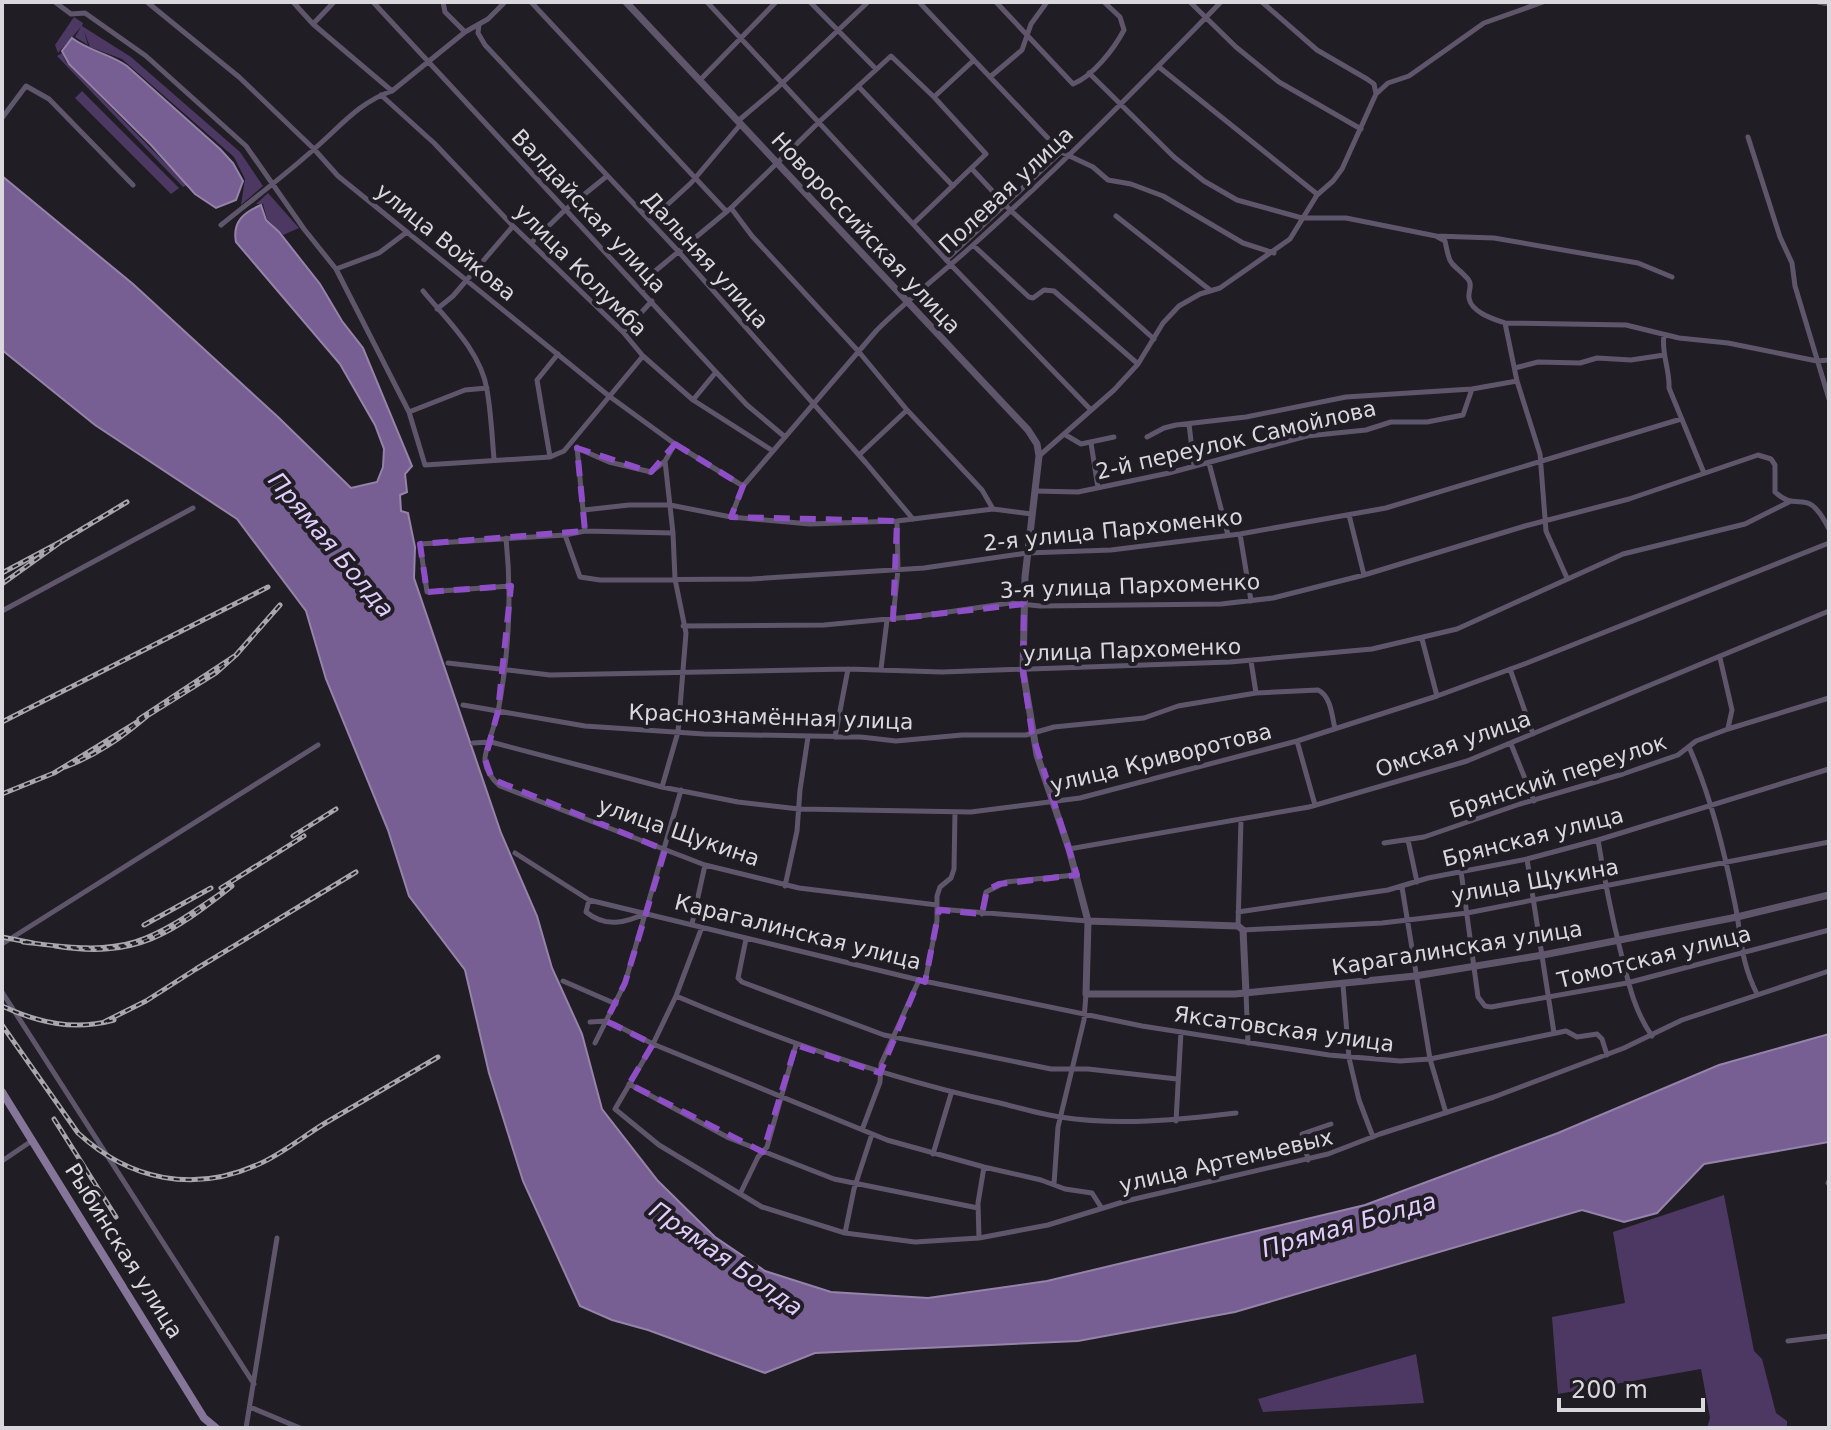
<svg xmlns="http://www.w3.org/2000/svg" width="1831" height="1430" font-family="'DejaVu Sans',sans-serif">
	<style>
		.green { fill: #4c3863 }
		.water { fill: #775f93; stroke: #9583a9; stroke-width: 2 }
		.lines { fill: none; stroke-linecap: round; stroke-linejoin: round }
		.minor { stroke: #60566c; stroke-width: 5 }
		.tertiary { stroke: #60566c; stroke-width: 7 }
		.secondary { stroke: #857599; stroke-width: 8 }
		.rail-casing { stroke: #a9a7ac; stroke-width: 5 }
		.rail { stroke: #201d24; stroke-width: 2; stroke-dasharray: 6; stroke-linecap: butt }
		.marked { fill: none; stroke: #8e4ec5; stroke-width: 6; stroke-dasharray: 16 10; stroke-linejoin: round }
		.labels { text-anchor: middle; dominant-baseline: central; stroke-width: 8; stroke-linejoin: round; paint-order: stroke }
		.street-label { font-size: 22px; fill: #dad8dd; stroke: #201d24 }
		.water-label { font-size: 24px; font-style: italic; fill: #e2cdfd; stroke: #201d24 }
	</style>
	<rect width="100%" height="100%" fill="#201d24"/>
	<path class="green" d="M74 17 83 23 82 26 131 57 185 104 240 152 263 186 241 205 245 179 234 157 122 59 90 47 84 31 88 45 75 37 81 27 58 53 55 45Z
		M62 53 66 62 187 185 183 187 57 56Z
		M82 91 179 188 171 194 75 98Z
		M268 193 299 228 283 235 267 219 263 204H256Z
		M1724 1195 1754 1351 1762 1359 1776 1413 1787 1421V1428H1707L1710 1418 1701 1369 1558 1394 1552 1317 1625 1303 1613 1232Z
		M1416 1354 1424 1403 1263 1412 1258 1399Z"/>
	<path class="water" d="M72 38C89 51 110 54 127 66L220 149 233 163 243 181 236 200 216 208 195 194 151 145 69 64 62 51Z
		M2 176 133 284 278 417 351 488 377 482 383 467 384 449 375 425 340 364 236 242C232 222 244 212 261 205L266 220 279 232 320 284 342 321 363 348 412 466 405 474 407 492 400 495 401 511 408 513 415 547 414 578 501 833 537 916 552 968 582 1034 602 1109 658 1181 715 1237 765 1271 831 1292 928 1298 1047 1281 1365 1205 1558 1133 1719 1065 1829 1034V1142L1704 1164 1657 1213 1624 1222 1582 1210 1235 1312 1078 1341 815 1353 765 1373 648 1330 612 1320 580 1306 523 1181 489 1073 465 970 409 896 388 830 326 679 306 611 237 519 95 425 2 350Z"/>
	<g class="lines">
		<path class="minor" d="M55 2 71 14 85 13 146 56 246 146 304 229 336 269 409 412 425 465 550 457 564 451 643 356
			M147 2 239 77 314 149 338 176 609 396 675 444 743 486
			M293 2 313 24 392 91
			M373 2 716 372 747 405 785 437
			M443 2 445 12 465 32
			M531 2 726 211
			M707 2 951 265 1091 410
			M810 2 876 69
			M919 2 1061 152 1093 167 1108 180 1131 184 1163 196 1243 243 1274 253
			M996 2 1073 84C1093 76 1114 49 1124 30L1120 17 1104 2
			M1190 2 1236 47 1279 82 1361 129
			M1262 2 1317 50 1367 79 1374 84 1376 94
			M1818 2 1829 4
			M313 24 334 2
			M479 24 478 33 485 45 678 251 866 463 913 519
			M1159 67 1317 194
			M1089 73 1174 157 1204 181 1237 200 1302 218H1346L1436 236 1494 238 1638 263 1672 277
			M990 77 1022 50 1031 24 1047 2
			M700 80 776 2
			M858 86 953 186
			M381 95 434 143 513 226 623 332 643 356 693 400 773 451
			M934 97 974 60
			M2 118 26 86 49 99 133 185
			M738 121 777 88 868 2
			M1748 137 1780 237 1792 263 1795 286 1829 399
			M972 169 1010 210 1154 339
			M731 208 752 236 859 352 907 410 982 490 993 509
			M644 215 655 206H666L691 183 740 125
			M1116 216 1210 290
			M221 225C252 200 284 176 313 150 339 128 359 102 392 91L465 32 488 19 505 2
			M1436 236 1445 241C1451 271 1451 260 1468 279 1473 285 1468 291 1469 298 1471 312 1493 319 1505 323L1626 325 1679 338 1728 343 1817 361 1829 360
			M532 242 565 210 607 176
			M973 245 1029 297 1033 298 1044 290 1054 291 1138 364
			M946 260 1061 152
			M336 269 379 253 407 232
			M423 291C446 319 481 351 487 390 491 412 492 436 494 459
			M642 291 654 272 731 208 819 122 891 56 934 97 986 154 913 224
			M437 309 453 296 513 226
			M1505 323 1517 381 1540 454 1546 531 1567 578
			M623 332 652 301
			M1664 335C1661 354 1670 369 1669 388L1704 473
			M1515 368 1538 362 1580 363 1597 358 1631 360 1664 355
			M693 400 716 372
			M409 412 465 390 487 388
			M1189 424 1194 466
			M1064 434 1081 444 1114 437
			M1147 437 1164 428 1176 425 1246 417 1346 397 1472 389 1517 381
			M1091 443 1098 488
			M577 447 585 531
			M577 448 609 462 651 472 664 462
			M859 455 907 410
			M1039 456 1114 390 1138 364 1163 323 1179 306 1200 294 1220 288 1290 239 1317 195 1333 181 1342 169 1376 94 1388 83 1409 76 1484 23 1543 2
			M550 457 537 380 558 354
			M1209 463 1228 535
			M1035 491 1078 492 1169 473 1307 436 1366 430 1391 422H1427L1463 415 1472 389
			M584 510 629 505H670L731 517 810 524 897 521 993 509 1032 514
			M1349 515 1364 575
			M731 517 743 486 877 330C907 300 941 274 973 245 1059 168 1140 85 1221 2
			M1240 534 1251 601
			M565 535 580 577 600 580 752 579 924 568 1027 553 1111 550 1240 534 1386 508 1681 419
			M506 538C512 596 509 654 498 712 496 721 484 754 485 759 485 770 492 779 500 786L705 865 799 888 937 905
			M511 586 427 592 420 544 565 535 585 531 673 533
			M2 611 193 508
			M893 619 898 569 897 521
			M683 626 824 625 920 616 1010 603 1040 606 1221 604 1273 598 1364 575 1525 526 1629 499 1758 455 1771 459 1775 465V492C1799 515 1806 483 1829 529
			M1422 639 1437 696
			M1720 658 1732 710 1728 728
			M1251 661 1256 693
			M448 663 550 675 848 669 942 672 1230 662 1372 649 1457 629 1623 554 1745 524 1789 502
			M881 669 887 620
			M1510 669 1533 734
			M463 705 585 726 704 734 861 737 896 741 962 735H1026L1054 727 1144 718 1178 706 1256 693 1318 690C1331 696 1332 716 1335 729
			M835 737 848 669
			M1297 741 1315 805
			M473 743 491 742 662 787 738 802 799 809 971 812 1080 798 1297 741 1437 696 1527 663 1829 543
			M1511 744 1534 801
			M1689 747C1711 797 1724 850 1735 904 1742 939 1740 960 1757 994
			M662 787 678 732 686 633 675 579 673 533 665 461 675 444
			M1408 840 1417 882
			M1598 840C1604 877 1611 913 1620 949 1628 980 1633 1009 1652 1036
			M1384 843 1424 837 1520 804 1623 774 1678 755 1696 741 1728 729 1829 698
			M1069 849 1309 807 1467 761 1829 611
			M515 853 589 900 919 980 1142 1026 1329 1055 1400 1061 1430 1059 1566 1031 1577 1037 1597 1034 1602 1039 1607 1055
			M1527 859 1554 1033
			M1461 871 1478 997 1485 1006 1491 1007 1627 983 1829 930
			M785 886 797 831 800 790 808 737
			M1402 887 1430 1059 1446 1113
			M589 900 586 912C606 928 625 923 647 913
			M938 909 1088 921
			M1238 912 1388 890 1428 878 1527 859 1598 840 1829 769
			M982 914 986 892 1006 882 1075 875
			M692 924 705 865
			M1238 926 1241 820
			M702 927 676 996 653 1044 615 1109 659 1145 762 1207 845 1233 915 1242 979 1238 1048 1225 1126 1201 1328 1154 1380 1134 1494 1097 1624 1048 1682 1020 1829 971
			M1243 930 1382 923 1467 913 1829 842
			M746 939 738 978 742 982 884 1035 1051 1069H1088L1177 1079
			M2 944 318 745
			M563 981 616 1004
			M925 982 937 921V896L940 887 951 878 954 869 955 812
			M1343 985 1349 1058 1359 1100 1373 1137
			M2 992 254 1384
			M1246 993 1248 1043
			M676 996C782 1041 888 1079 1000 1103 1020 1108 1040 1114 1060 1117 1118 1126 1178 1120 1236 1113
			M590 1022 606 1021 614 1024 653 1044 887 1140 984 1167 1041 1180 1065 1189 1092 1193 1101 1207
			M595 1043 625 983 681 790
			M629 1084 729 1138 834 1179 978 1208
			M1176 1121 1181 1032
			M862 1130 880 1082 881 1064 919 980
			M933 1154 951 1094
			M1308 1160 1302 1134 1331 1124
			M2 1161 33 1140
			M1828 1183 1829 1181
			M1054 1184 1058 1127 1084 1020 1086 994
			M740 1194 758 1157 767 1147 796 1045
			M845 1233 854 1189 872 1134
			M979 1238 978 1203 984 1167
			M1788 1341 1829 1336
			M250 1407 300 1428
			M246 1428 277 1238"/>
		<path class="tertiary" d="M626 2 1028 430 1037 444 1039 456 1025 577 1023 671 1037 755 1069 849 1088 921 1086 994H1235L1415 976 1543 955 1737 917 1829 895
			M1088 921 1238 926 1243 930 1246 993"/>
		<path class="secondary" d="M2 1092 204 1418 216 1428"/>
		<g class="rail-casing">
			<path id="rail" d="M62 541 127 502
				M2 573 62 541 2 584
				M236 655 280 605
				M139 719 236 655 216 673 147 716
				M2 722 268 587
				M2 794 54 773 147 716C121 738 97 755 65 767
				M293 836 336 809
				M221 888 304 836
				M144 925 211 888
				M2 937 33 943
				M23 942C59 946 99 953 135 942 169 931 201 906 232 886 171 934 136 959 55 946
				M2 1006C39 1023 74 1031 114 1020
				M104 1022 146 1001 196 969 356 872
				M2 1025 78 1133C129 1180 194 1194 259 1164 282 1154 305 1135 327 1122 364 1100 401 1079 438 1057
				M54 1119 116 1217"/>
		</g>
		<use href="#rail" class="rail"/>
	</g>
	<path class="marked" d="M675 444 743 486 731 517 897 521 893 619 1024 604 1023 671 1032 733 1077 875 999 884 987 890 982 914 939 910 925 982 919 980 880 1073 796 1045 763 1152 629 1084 653 1044 606 1021 625 983 665 850 492 779 485 759 498 711 511 586 427 592 420 544 585 531 577 448 651 472Z"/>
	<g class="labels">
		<g class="street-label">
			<text transform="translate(1006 190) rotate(-43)">Полевая улица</text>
			<text transform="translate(589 211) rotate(47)">Валдайская улица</text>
			<text transform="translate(866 233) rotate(47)">Новороссийская улица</text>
			<text transform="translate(446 242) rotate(39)">улица Войкова</text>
			<text transform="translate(706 260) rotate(48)">Дальняя улица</text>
			<text transform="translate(581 270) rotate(45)">улица Колумба</text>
			<text transform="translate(1236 440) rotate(-13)">2-й переулок Самойлова</text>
			<text transform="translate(1113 530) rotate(-6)">2-я улица Пархоменко</text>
			<text transform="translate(1130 586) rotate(-2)">3-я улица Пархоменко</text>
			<text transform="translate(1132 650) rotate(-2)">улица Пархоменко</text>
			<text transform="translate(771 717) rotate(2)">Краснознамённая улица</text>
			<text transform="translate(1453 744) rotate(-19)">Омская улица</text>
			<text transform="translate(1161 758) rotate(-14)">улица Криворотова</text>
			<text transform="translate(1558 776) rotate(-18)">Брянский переулок</text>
			<text transform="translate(679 832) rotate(19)">улица Щукина</text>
			<text transform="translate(1533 837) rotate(-14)">Брянская улица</text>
			<text transform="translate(1535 881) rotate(-10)">улица Щукина</text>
			<text transform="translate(798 932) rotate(14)">Карагалинская улица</text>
			<text transform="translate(1457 948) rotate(-9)">Карагалинская улица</text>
			<text transform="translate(1654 957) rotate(-14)">Томотская улица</text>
			<text transform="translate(1284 1029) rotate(8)">Яксатовская улица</text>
			<text transform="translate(1226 1161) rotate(-13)">улица Артемьевых</text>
			<text transform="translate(124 1251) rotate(58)">Рыбинская улица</text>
		</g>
		<g class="water-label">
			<text transform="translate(331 545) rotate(50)">Прямая Болда</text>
			<text transform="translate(1349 1225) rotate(-16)">Прямая Болда</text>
			<text transform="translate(726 1259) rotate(35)">Прямая Болда</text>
		</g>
	</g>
	<rect width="1831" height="1430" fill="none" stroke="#dad8dd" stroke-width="8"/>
	<path d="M1559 1398v12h144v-12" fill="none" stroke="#dad8dd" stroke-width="4"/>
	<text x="1571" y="1398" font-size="24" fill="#dad8dd" stroke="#201d24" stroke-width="6" paint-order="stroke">200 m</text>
</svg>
